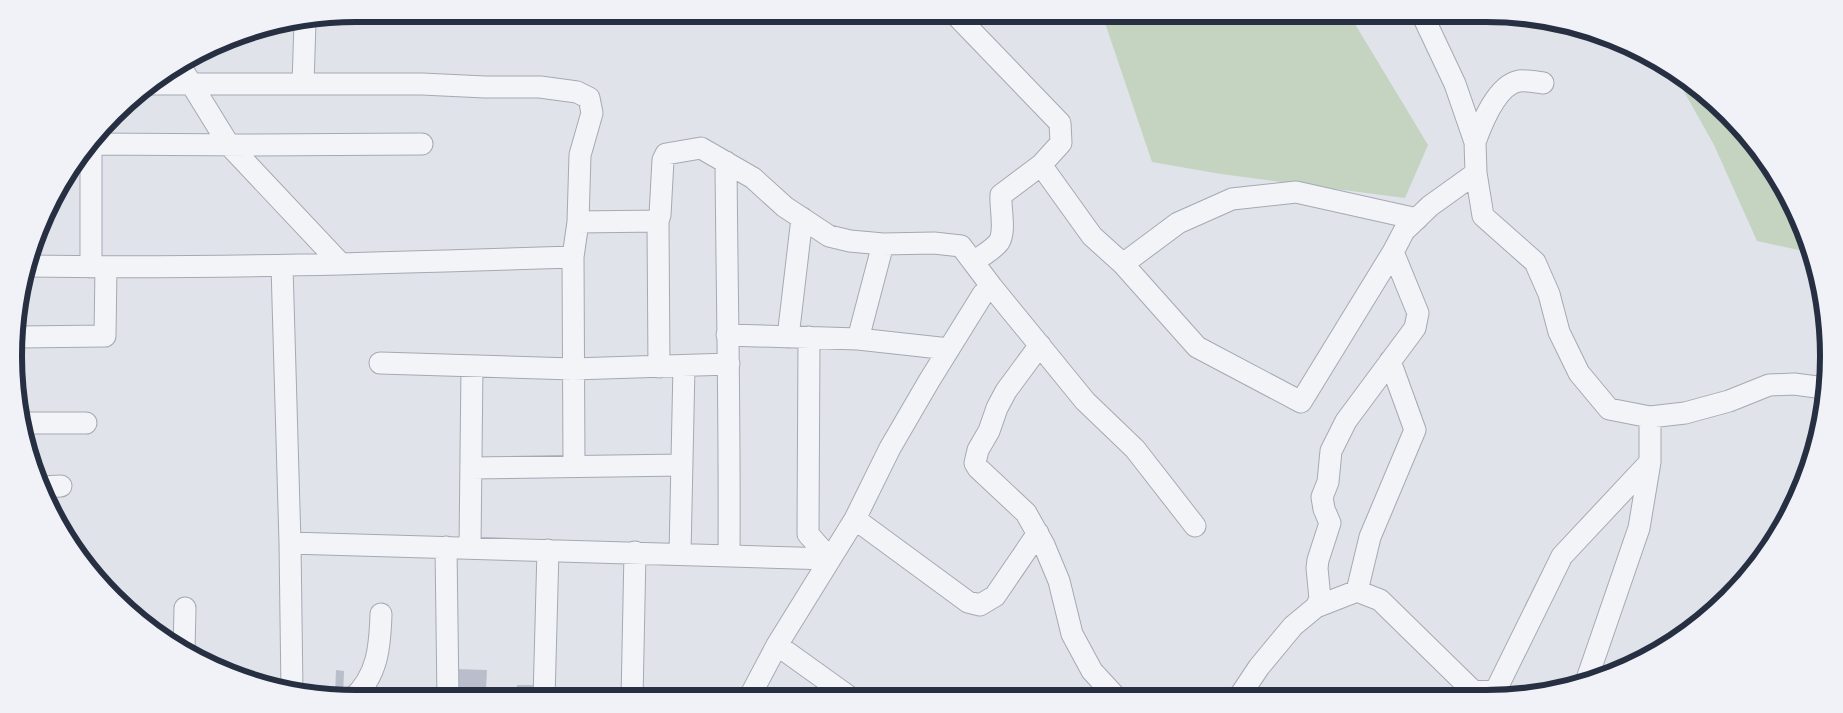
<svg xmlns="http://www.w3.org/2000/svg" width="1843" height="713" font-family="'Source Sans 3',sans-serif">
	<style>
		.green { fill: #c4d4c1 }
		.building { fill: #babeca }
		.lines { fill: none; stroke-linecap: round; stroke-linejoin: round }
		.minor-casing { stroke: #a5a9b4; stroke-width: 23 }
		.minor { stroke: #f3f4f8; stroke-width: 21 }
		.rim { fill: none; stroke: #272f42; stroke-width: 6 }
	</style>
	<rect width="100%" height="100%" fill="#e0e3ea"/>
	<path class="green" d="M1102 14H1349L1428 145 1405 198 1221 174 1152 162Z
		M1672 70 1695 85 1744 131 1783 185 1813 253 1757 241 1714 145Z"/>
	<path class="building" d="M455 669 487 670 486 689 455 687Z
		M336 670 344 671 343 697 335 696Z
		M517 685H538V699H517Z
		M456 690 486 692V699H455Z"/>
	<g class="lines">
		<g class="minor-casing">
			<path id="minor" d="M955 14 1060 123 1061 143 1041 165 1001 195C1000 208 1006 231 999 242 993 250 981 256 974 262
				M1422 14 1455 84 1475 142 1476 173 1483 216 1535 262 1549 294 1559 332 1579 373 1609 409 1650 417 1685 413 1729 401 1769 385 1794 384 1817 387 1826 393
				M179 64 229 145 341 264
				M151 84H422L485 87H540L577 92 589 98 592 113 580 155 578 222 573 257 574 466
				M303 84 305 22
				M1475 142C1482 123 1497 85 1519 81 1526 80 1536 82 1543 83
				M94 144 251 145 422 144
				M91 148V267
				M726 162C727 293 730 424 729 555
				M1041 165 1092 236 1123 264 1197 347 1301 402 1393 252
				M578 222 658 221
				M1123 264 1178 223 1232 199 1296 192 1417 219
				M27 266C209 269 391 263 573 257
				M282 266 290 543 292 691
				M727 335 858 339 949 349
				M18 337 105 336 106 267
				M788 337 802 218
				M809 337 808 534 830 559
				M858 339 883 244
				M1040 345 1006 391 997 408 989 431 978 450 975 463 978 468 1026 513 1044 545 1059 581 1072 634 1092 671 1116 697
				M380 363 573 369 729 364
				M659 367 658 221 660 215 663 160 666 154 701 148 753 178 785 207 829 236 850 241 883 244 934 243 961 246 992 287 1085 401 1135 449 1195 526
				M20 423H86
				M471 468 682 465
				M40 487 61 486
				M855 519 968 602 980 605 995 596 1038 533
				M290 543 830 559
				M446 547 448 699
				M470 548 472 366
				M680 554 684 366
				M1357 591 1380 600 1472 690 1481 692 1496 690
				M1316 607 1357 591 1370 537 1415 430 1390 361
				M777 645 851 698
				M184 651 185 608
				M1587 679 1639 528 1650 462V417
				M1498 696 1496 690 1562 556 1650 462
				M1239 697 1259 667 1293 626 1316 607 1320 599 1317 568 1318 560 1330 523 1324 509 1322 497 1328 482 1331 451 1346 421 1415 328 1418 313 1393 252 1404 231 1430 206 1476 173
				M749 698 777 645 855 519 890 448 929 381 983 294 992 287
				M352 699C378 676 380 646 381 614
				M544 699 548 550
				M632 699 635 552"/>
		</g>
		<use href="#minor" class="minor"/>
	</g>
	<path d="M0 0H1843V713H0ZM356 22H1486A334 334 0 0 1 1820 356V356A334 334 0 0 1 1486 690H356A334 334 0 0 1 22 356V356A334 334 0 0 1 356 22Z" fill="#f0f2f7" fill-rule="evenodd"/>
	<path class="rim" d="M356 22H1486A334 334 0 0 1 1820 356V356A334 334 0 0 1 1486 690H356A334 334 0 0 1 22 356V356A334 334 0 0 1 356 22Z"/>
</svg>
